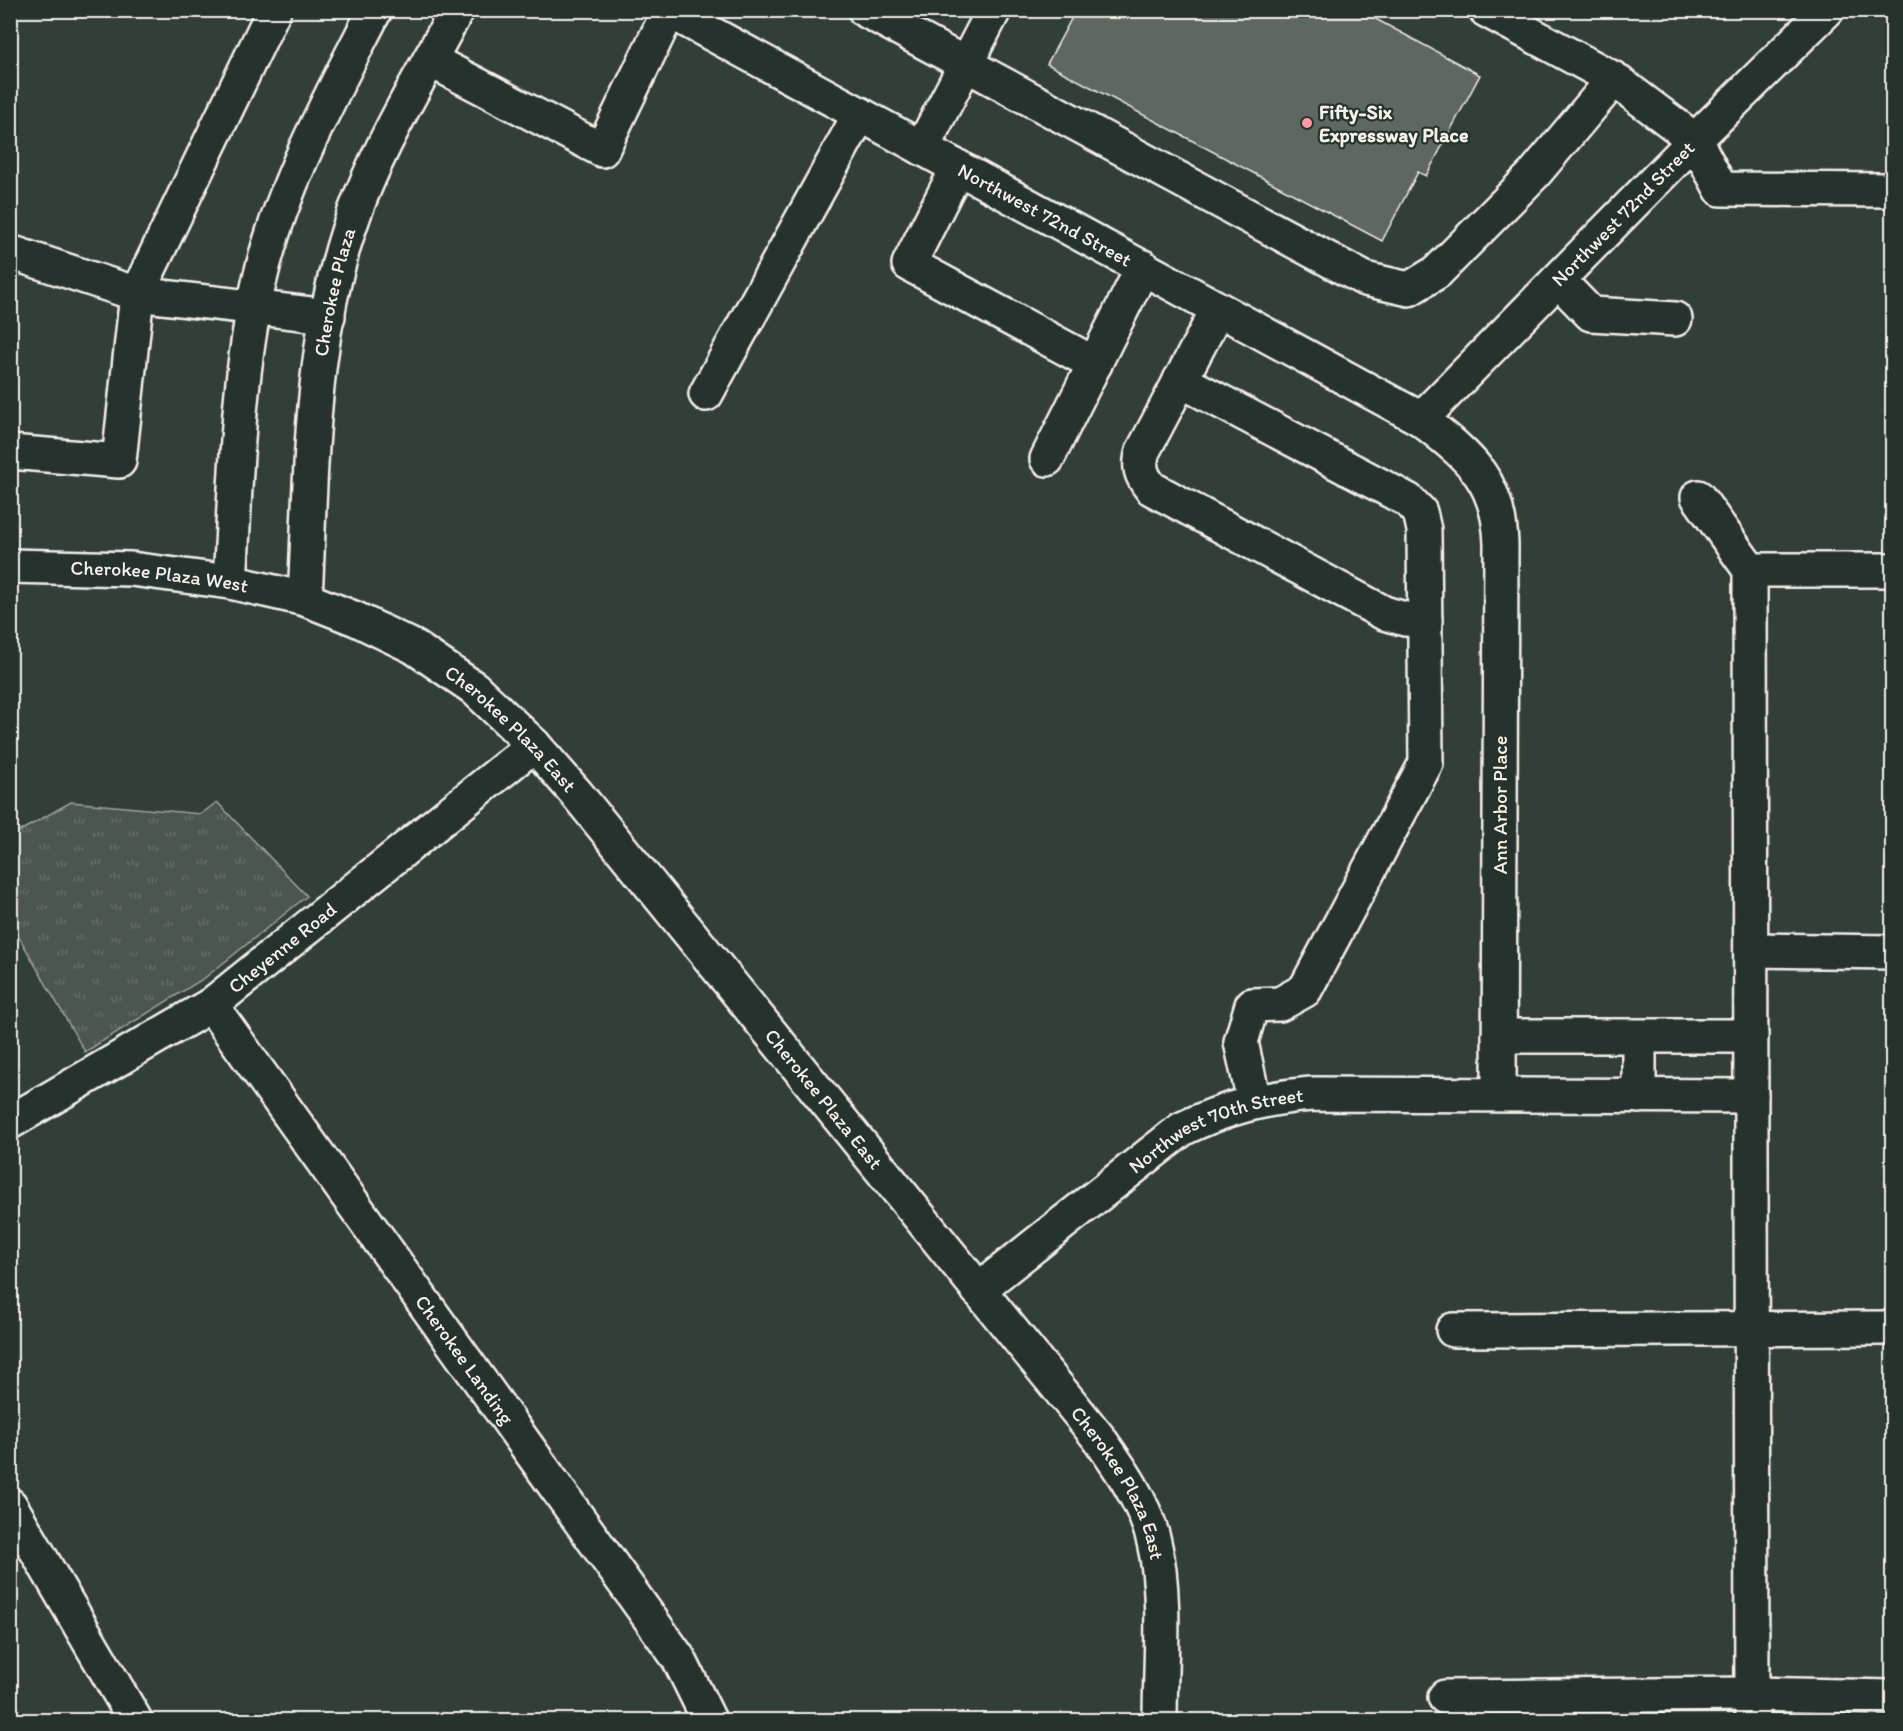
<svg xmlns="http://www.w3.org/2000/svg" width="1903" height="1731" font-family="Itim,sans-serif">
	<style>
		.park { fill: url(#park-tufts); stroke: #a0a49c; stroke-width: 1.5 }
		.building { fill: #5f6861; stroke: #f4f1e8; stroke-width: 1.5 }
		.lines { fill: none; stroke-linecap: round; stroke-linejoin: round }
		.minor-casing { stroke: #f4f1e8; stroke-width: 38 }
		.minor { stroke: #26332d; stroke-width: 33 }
		.poi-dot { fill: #ff9aa2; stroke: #26332d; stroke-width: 2 }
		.labels { text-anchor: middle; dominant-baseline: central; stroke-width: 4.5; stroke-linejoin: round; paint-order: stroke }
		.poi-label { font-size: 20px; font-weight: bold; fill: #f4f1e8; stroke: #26332d; text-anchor: start }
		.street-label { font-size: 20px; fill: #f4f1e8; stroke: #26332d }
	</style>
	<defs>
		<pattern id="park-tufts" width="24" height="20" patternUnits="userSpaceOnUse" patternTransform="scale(1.5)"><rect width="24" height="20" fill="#4c564f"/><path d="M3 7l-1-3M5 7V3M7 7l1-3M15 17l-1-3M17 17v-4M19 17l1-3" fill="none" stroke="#666f68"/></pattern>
	</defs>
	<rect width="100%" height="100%" fill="#323e38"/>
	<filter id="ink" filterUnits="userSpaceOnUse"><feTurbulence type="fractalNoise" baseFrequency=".0167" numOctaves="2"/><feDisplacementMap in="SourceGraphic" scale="12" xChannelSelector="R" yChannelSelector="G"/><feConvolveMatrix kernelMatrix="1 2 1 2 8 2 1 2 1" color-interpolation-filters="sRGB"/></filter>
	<g filter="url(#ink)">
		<path class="park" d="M71 802 201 814 217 802 307 896 206 977 85 1052 11 923V836Z"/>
		<path class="building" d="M1076 10H1359L1480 75 1426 176 1418 172 1382 241 1047 64Z"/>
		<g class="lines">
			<g class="minor-casing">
				<g id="minor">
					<path id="s1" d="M668 10 1421 419C1469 457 1499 479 1501 544L1499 1094"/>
					<path d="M865 10 1365 279 1409 289 1437 272 1534 174 1614 79 1486 10"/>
					<path d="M430 60 602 150 669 11"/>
					<path d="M1614 79 1695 140 1721 189 1892 190"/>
					<path d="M922 148 994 10"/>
					<path d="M958 167 909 264 1095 364"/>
					<path d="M10 252 137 294 328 316"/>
					<path d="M1559 281 1591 314 1675 319"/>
					<path d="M1218 309 1143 451C1138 467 1141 475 1151 488L1384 613 1405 619 1425 620"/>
					<path d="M1180 380 1408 500 1420 512 1424 530 1426 763 1305 990 1280 1004 1252 1005 1241 1042 1254 1101"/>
					<path d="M706 394 860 114"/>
					<path id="s2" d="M1421 419 1695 140 1827 10"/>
					<path d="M10 452 119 461 137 294 274 10"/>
					<path d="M1047 459 1143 267"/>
					<path d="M1698 497 1750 570 1752 1720"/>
					<path id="s3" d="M10 566 131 569 230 582 305 599 356 619 414 647 474 688 534 745 576 793 1098 1437C1120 1468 1145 1503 1154 1542 1167 1596 1160 1664 1160 1720"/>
					<path d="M1750 570H1892"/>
					<path d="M230 582C236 483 237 380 259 283 281 186 330 98 375 10"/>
					<path id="s4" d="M305 599C312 464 309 324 361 196 387 132 424 71 457 10"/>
					<path d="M1751 950 1892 952"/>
					<path id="s5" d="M211 1005 679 1659 709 1720"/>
					<path d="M1499 1036H1751"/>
					<path d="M1639 1037V1096"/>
					<path id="s6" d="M10 1122 211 1005 534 745"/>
					<path id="s7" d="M978 1290 1182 1129C1225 1108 1264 1098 1311 1094L1751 1096"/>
					<path d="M1453 1330 1892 1328"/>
					<path d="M10 1505 135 1720"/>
					<path d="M1445 1697 1752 1694 1892 1697"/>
				</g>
			</g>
			<use href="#minor" class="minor"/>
		</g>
	</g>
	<circle class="poi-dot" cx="1307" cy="123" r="6"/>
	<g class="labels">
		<g class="poi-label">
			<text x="1319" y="112">Fifty-Six<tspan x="1319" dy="23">Expressway Place</tspan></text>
		</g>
		<g class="street-label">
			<text stroke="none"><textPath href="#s1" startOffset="429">Northwest 72nd Street</textPath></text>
			<text stroke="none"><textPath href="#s2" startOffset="288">Northwest 72nd Street</textPath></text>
			<text stroke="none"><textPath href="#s4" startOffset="309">Cherokee Plaza</textPath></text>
			<text stroke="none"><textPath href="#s3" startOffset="150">Cherokee Plaza West</textPath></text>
			<text stroke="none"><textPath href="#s3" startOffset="544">Cherokee Plaza East</textPath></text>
			<text transform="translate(1500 805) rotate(-90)">Ann Arbor Place</text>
			<text stroke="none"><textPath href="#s6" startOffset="324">Cheyenne Road</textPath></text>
			<text stroke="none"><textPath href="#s3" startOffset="1030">Cherokee Plaza East</textPath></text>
			<text stroke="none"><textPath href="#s7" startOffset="291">Northwest 70th Street</textPath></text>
			<text stroke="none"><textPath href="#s5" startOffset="436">Cherokee Landing</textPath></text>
			<text stroke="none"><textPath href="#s3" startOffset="1516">Cherokee Plaza East</textPath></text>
		</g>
	</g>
	<rect width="1903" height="1731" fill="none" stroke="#26332d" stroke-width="36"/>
	<rect x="18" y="18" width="1867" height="1695" fill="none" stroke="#f4f1e8" stroke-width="2" filter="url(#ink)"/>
</svg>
